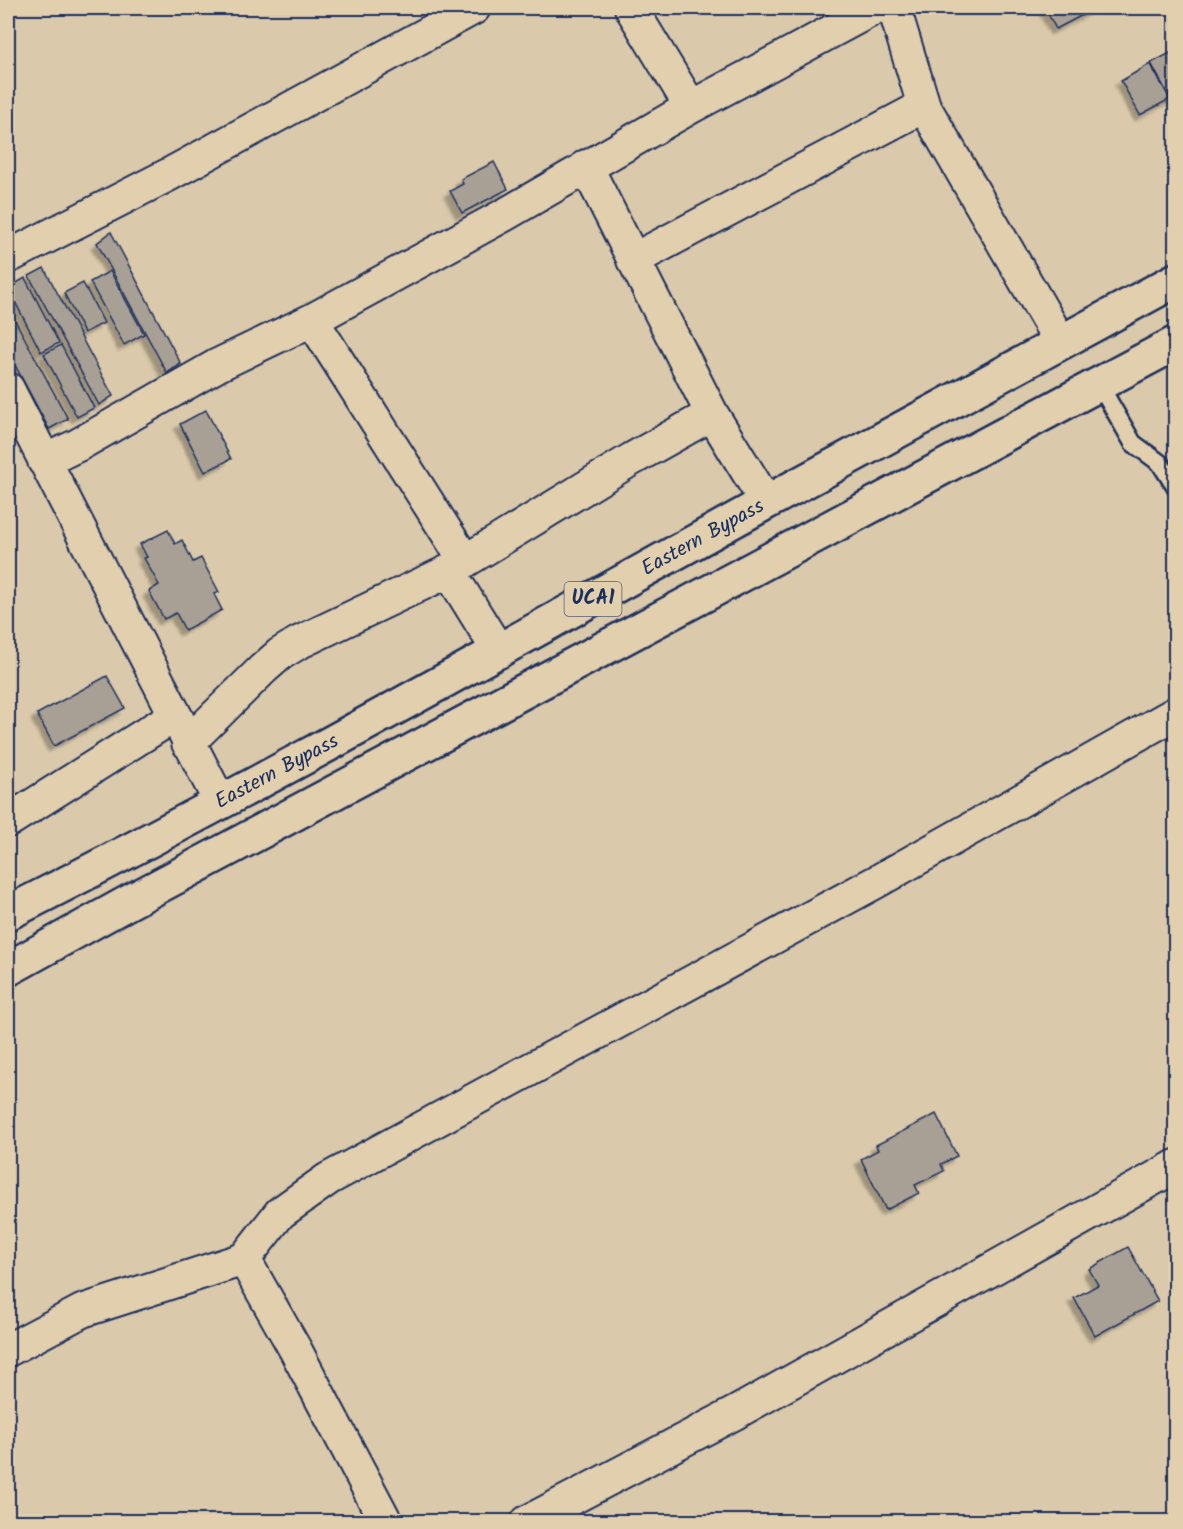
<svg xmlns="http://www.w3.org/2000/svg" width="1183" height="1529" font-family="Kalam,sans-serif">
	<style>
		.building { fill: #a8a095; stroke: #1b2f5e; stroke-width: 1.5; filter: url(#shadow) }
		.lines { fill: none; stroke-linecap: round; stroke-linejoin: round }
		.service-casing { stroke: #1b2f5e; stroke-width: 21 }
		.minor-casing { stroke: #1b2f5e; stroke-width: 36 }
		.primary-casing { stroke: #1b2f5e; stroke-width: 38 }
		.service { stroke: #e2cfad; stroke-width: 16 }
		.minor { stroke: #e2cfad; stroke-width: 32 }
		.primary { stroke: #e2cfad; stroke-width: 33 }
		.labels { text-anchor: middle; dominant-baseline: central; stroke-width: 4.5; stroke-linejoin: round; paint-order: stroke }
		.shield { fill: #e2cfad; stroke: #575f76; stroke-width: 1.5 }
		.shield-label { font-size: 20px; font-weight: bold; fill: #1b2f5e }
		.street-label { font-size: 21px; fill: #1b2f5e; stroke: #e2cfad }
	</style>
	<defs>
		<filter id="shadow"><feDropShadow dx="-5.5" dy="5.5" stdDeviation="1.5" flood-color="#0004"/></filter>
	</defs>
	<rect width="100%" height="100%" fill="#dac9aa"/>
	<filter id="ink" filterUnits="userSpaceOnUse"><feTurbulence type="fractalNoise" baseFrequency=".0167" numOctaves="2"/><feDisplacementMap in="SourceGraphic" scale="12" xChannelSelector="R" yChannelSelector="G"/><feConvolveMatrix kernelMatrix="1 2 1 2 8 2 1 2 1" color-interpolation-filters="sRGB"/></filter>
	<g filter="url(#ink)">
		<path class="building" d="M1045 8H1096L1056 29Z
			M1176 50V98L1171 100 1151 63Z
			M1150 64 1170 99 1140 115 1121 81Z
			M494 162 508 189 462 213 450 191 463 184 461 179Z
			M111 232 181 364 167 373 97 243Z
			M44 268 113 396 99 405 29 276Z
			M110 271 144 334 124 345 90 282Z
			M25 278 59 343 41 352 8 288Z
			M83 283 104 323 84 333 64 293Z
			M8 307 68 419 49 429 8 352Z
			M61 345 94 408 77 417 44 354Z
			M206 410 231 459 205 472 180 424Z
			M168 530 175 544 182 540 193 562 201 558 219 592 214 594 222 610 185 630 176 613 164 619 149 591 159 585 144 558 147 557 140 544Z
			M107 676 125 708 54 746 37 714Z
			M936 1114 957 1156 941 1164 944 1171 915 1185 919 1193 886 1210 861 1159 878 1150 876 1145Z
			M1128 1247 1158 1301 1095 1336 1074 1298 1098 1285 1089 1269Z"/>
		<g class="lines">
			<g class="service-casing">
				<path id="service" d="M1099 384 1133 443 1160 463 1176 488"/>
			</g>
			<g class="minor-casing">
				<path id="minor" d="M631 8 691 107
					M894 8 924 106 1061 343
					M586 166 712 414 766 502
					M8 257 170 174 474 8
					M633 260 924 106
					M312 320 465 561
					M8 389 220 802
					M44 461 78 445 218 365 312 320 506 214 691 107 875 8
					M449 571 499 652
					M188 743 263 669 280 654 298 643 449 571 632 459 712 414
					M8 821 174 716
					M244 1259 295 1349 386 1522
					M8 1350 82 1311 244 1259 280 1213 328 1179 876 882 1176 713
					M527 1522 735 1413 1176 1166"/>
			</g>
			<g class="primary-casing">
				<path id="primary" d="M8 913C264 784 513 642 765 503 901 428 1039 355 1176 280
					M8 969 129 902 1176 343"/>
			</g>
			<use href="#service" class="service"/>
			<use href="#minor" class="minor"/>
			<use href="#primary" class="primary"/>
		</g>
	</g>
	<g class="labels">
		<rect class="shield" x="564.5" y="582" width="57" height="34" rx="4.5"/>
		<g class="shield-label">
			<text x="593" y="599">UCA1</text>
		</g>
		<g class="street-label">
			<text transform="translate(703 538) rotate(-29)">Eastern Bypass</text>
			<text transform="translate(277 772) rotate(-28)">Eastern Bypass</text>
		</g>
	</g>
	<rect width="1183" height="1529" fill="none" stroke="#e2cfad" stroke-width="30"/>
	<rect x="15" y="15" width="1153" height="1499" fill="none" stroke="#1b2f5e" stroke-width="2" filter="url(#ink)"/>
</svg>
